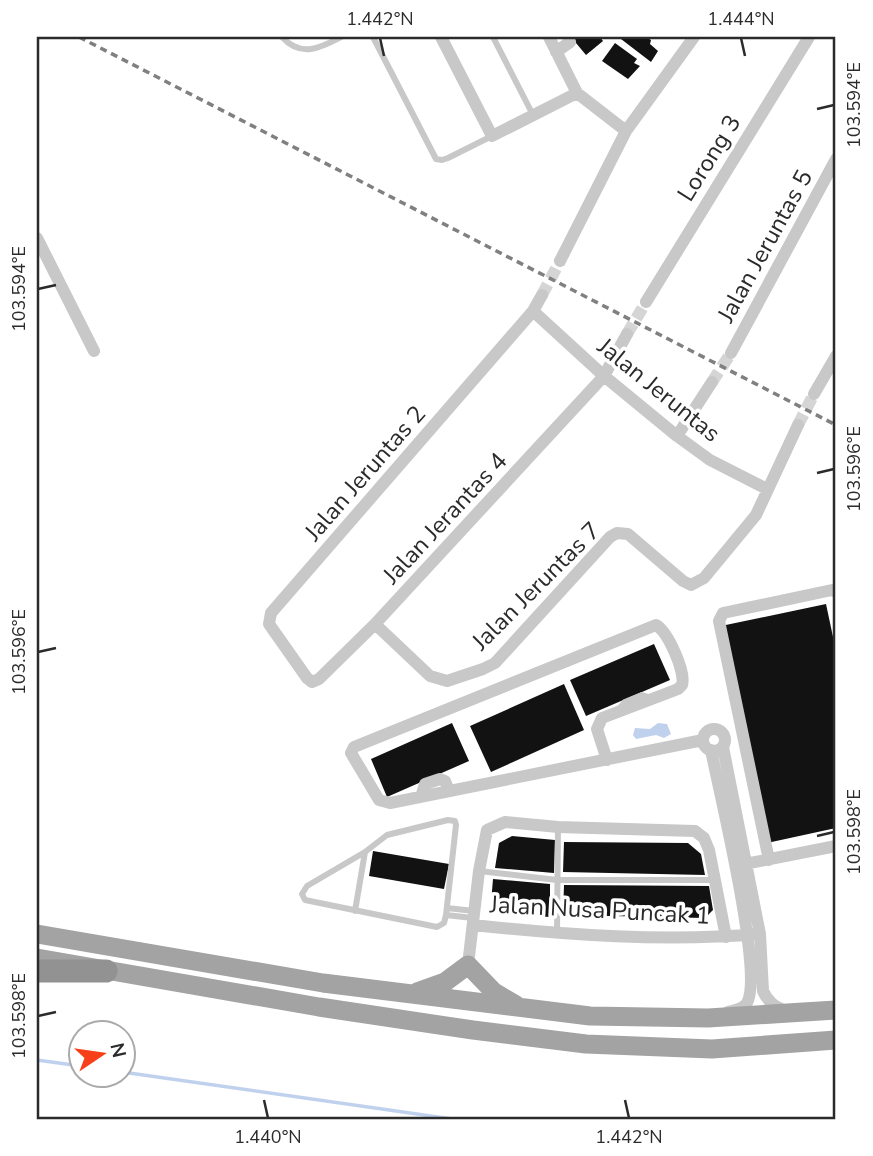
<svg xmlns="http://www.w3.org/2000/svg" width="873" height="1156" font-family="'Nunito Sans',sans-serif">
	<style>
		.water { fill: #c0d1ee }
		.lines { fill: none; stroke-linecap: round; stroke-linejoin: round }
		.stream { stroke: #c0d1ee; stroke-width: 3.5 }
		.building { fill: #121212 }
		.street-tunnel { stroke: #d5d5d5; stroke-width: 12; stroke-dasharray: 12 6; stroke-linecap: butt }
		.lane { stroke: #c8c8c8; stroke-width: 6 }
		.street { stroke: #c8c8c8; stroke-width: 12 }
		.primary { stroke: #a3a3a3; stroke-width: 19 }
		.highway { stroke: #929292; stroke-width: 23 }
		.rail { stroke: #808080; stroke-width: 3.5; stroke-dasharray: 7 5; stroke-linecap: butt }
		.ticks { fill: none; stroke: #2b2b2b; stroke-width: 2.5 }
		.labels { text-anchor: middle; dominant-baseline: central; stroke-width: 7; stroke-linejoin: round; paint-order: stroke }
		.street-label { font-size: 24px; fill: #2b2b2b; stroke: #fff }
		.neatline { fill: none; stroke: #2b2b2b; stroke-width: 2.5 }
		.ticks-label { font-size: 18px; text-anchor: middle; fill: #2b2b2b }
	</style>
	<rect width="100%" height="100%" fill="#fff"/>
	<path class="water" d="M658 723 667 724 671 734 664 738 656 735 636 739 633 735 635 728 650 729Z"/>
	<g class="lines">
		<path class="stream" d="M37 1060 80 1066
			M122 1072 452 1119"/>
	</g>
	<path class="building" d="M571 37H600L603 41 586 55Z
		M622 37H646L651 40 650 44 658 51 651 62 621 39Z
		M615 43 637 59 634 63 640 66 628 79 602 61Z
		M826 604 836 651V828L767 843 721 626Z
		M654 644 670 680 586 716 570 680Z
		M564 684 584 730 491 772 470 726Z
		M452 723 469 761 387 797 371 759Z
		M512 836 555 840 554 873 495 868 499 843Z
		M564 842 688 843 701 854 705 875 563 872Z
		M373 851 449 864 444 889 369 876Z
		M493 879 550 884V917L496 913 491 903Z
		M564 885 709 886 713 910 705 918 563 915Z"/>
	<g class="lines">
		<path class="street-tunnel" d="M542 295 560 261
			M627 334 646 302
			M712 382 731 353
			M798 425 814 394"/>
		<path class="lane" d="M282 37C301 58 320 48 341 37
			M373 37 436 159 442 160 448 158 492 136
			M493 37 533 115
			M619 709 625 702 642 695 652 698
			M448 820 455 821 456 825 446 915 444 923 437 927 305 900 302 894 307 886 365 852 387 835Z
			M479 871 557 880H715
			M447 908 474 911
			M355 911 365 852
			M446 915 473 918
			M557 933 558 827"/>
		<path class="street" d="M441 37 492 136 577 93
			M549 37 577 93 626 131
			M556 52 570 42 568 37
			M37 238 94 351
			M560 261 626 131 694 37
			M542 295 533 311 271 613 269 624 307 678 312 682 319 679 375 624 604 376 627 334
			M646 302 809 37
			M533 311 604 376 677 436 710 460 767 489
			M731 353 836 159
			M814 394 836 356
			M677 436 712 382
			M375 624 430 676 447 681 483 669 495 663 610 537 617 533 628 534 683 581 691 585 704 578 756 515 798 425
			M703 740a11 11 0 1 1 22 0a11 11 0 1 1-22 0Z
			M723 747 760 934 763 991C768 1002 775 1007 786 1011
			M711 750C719 791 764 974 747 1003 743 1009 735 1010 728 1012
			M607 760 597 729 602 718 678 689 682 685C686 672 668 632 656 625L354 747 351 753 379 800 390 803 703 740
			M421 797 425 784 440 779 445 781 449 791
			M769 860 719 621 723 613 832 590 836 592
			M740 865 836 846
			M473 925C567 935 665 942 760 934
			M468 965 479 871 487 830 505 822 558 827 695 831 704 838 709 850 726 937"/>
		<path class="primary" d="M37 934 323 983 590 1016 708 1018 836 1010
			M37 958 319 1007 473 1030 586 1044 712 1049 836 1040
			M417 992 445 982 468 965 494 992 516 1005"/>
		<path class="highway" d="M37 971H106"/>
		<path class="rail" d="M79 37 836 425"/>
	</g>
	<path class="ticks" d="M380 38 384 56M741 38 745 56M817 109 834 105M38 289 56 285M817 473 834 469M38 652 56 648M817 836 834 832M38 1016 56 1012M264 1100 268 1118M625 1100 629 1118"/>
	<g class="labels">
		<g class="street-label">
			<text transform="translate(709 158) rotate(-58)">Lorong 3</text>
			<text transform="translate(765 246) rotate(-61)">Jalan Jeruntas 5</text>
			<text transform="translate(659 390) rotate(39)">Jalan Jeruntas</text>
			<text transform="translate(365 473) rotate(-49)">Jalan Jeruntas 2</text>
			<text transform="translate(445 518) rotate(-47)">Jalan Jerantas 4</text>
			<text transform="translate(536 586) rotate(-45)">Jalan Jeruntas 7</text>
			<text transform="translate(600 910) rotate(3)">Jalan Nusa Puncak 1</text>
		</g>
	</g>
	<rect width="873" height="1156" fill="none" stroke="#ffffff" stroke-width="77"/>
	<g transform="translate(102 1054) rotate(77)"><circle r="33" fill="#ffffff" stroke="#aaaaaa" stroke-width="2"/>
	<path d="M0-5L12 26L0 18L-12 26Z" fill="#f74019"/>
	<text y="-10" font-size="19" font-weight="bold" text-anchor="middle" fill="#2b2b2b">N</text>
	</g>
	<rect x="38" y="38" width="796" height="1080" class="neatline"/>
	<g class="ticks-label">
		<text x="380" y="25">1.442°N</text>
		<text x="741" y="25">1.444°N</text>
		<text transform="translate(854 105) rotate(-90)" y="6">103.594°E</text>
		<text transform="translate(19 289) rotate(-90)" y="6">103.594°E</text>
		<text transform="translate(854 469) rotate(-90)" y="6">103.596°E</text>
		<text transform="translate(19 652) rotate(-90)" y="6">103.596°E</text>
		<text transform="translate(854 832) rotate(-90)" y="6">103.598°E</text>
		<text transform="translate(19 1016) rotate(-90)" y="6">103.598°E</text>
		<text x="268" y="1143">1.440°N</text>
		<text x="629" y="1143">1.442°N</text>
	</g>
</svg>
